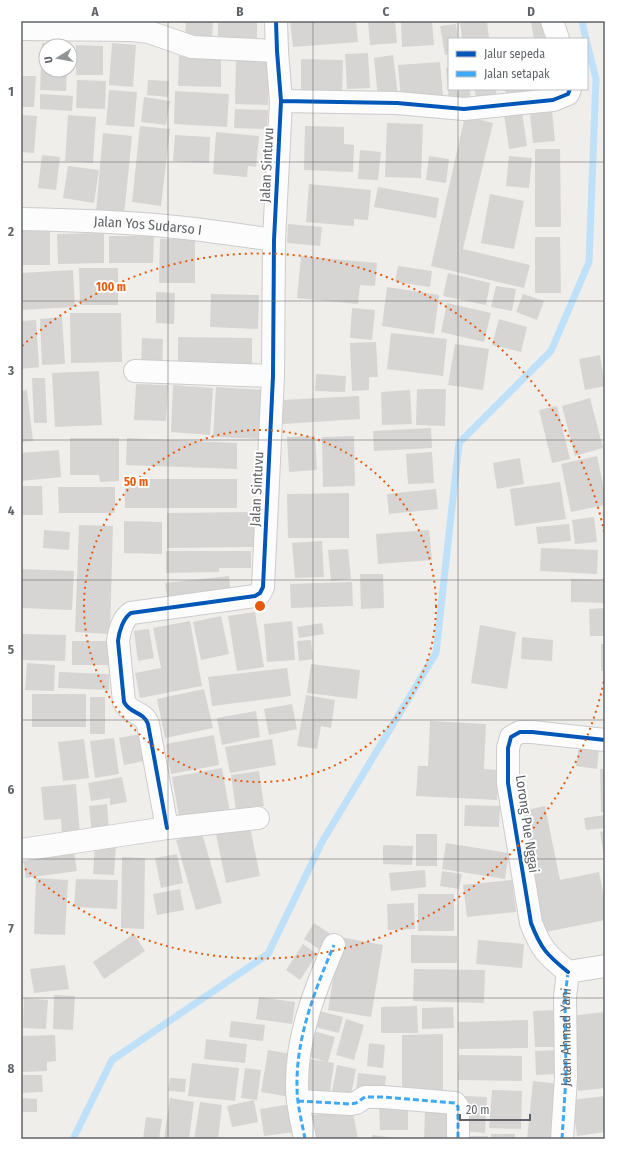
<svg xmlns="http://www.w3.org/2000/svg" width="626" height="1160" font-family="'Fira Sans Condensed',sans-serif">
	<style>
		.lines { fill: none; stroke-linecap: round; stroke-linejoin: round }
		.stream { stroke: #bfe0f9; stroke-width: 7 }
		.building { fill: #d6d5d3 }
		.street-casing { stroke: #cbcccc; stroke-width: 24 }
		.street { stroke: #fdfcfc; stroke-width: 22 }
		.quiet { stroke: #3fa9f5; stroke-width: 3; stroke-dasharray: 6 3; stroke-linecap: butt }
		.cycleway-casing { stroke: #fff; stroke-width: 6 }
		.cycleway { stroke: #0057b8; stroke-width: 4 }
		.grid { fill: none; stroke: #5f6368; stroke-width: 1; stroke-opacity: 0.55 }
		.ring { fill: none; stroke: #e8590c; stroke-width: 2; stroke-dasharray: 2 4 }
		.labels { text-anchor: middle; dominant-baseline: central; stroke-width: 4; stroke-linejoin: round; paint-order: stroke }
		.street-label { font-size: 14px; fill: #5f6368; stroke: #fff }
		.centre { fill: #e8590c; stroke: #fff; stroke-width: 2 }
		.ring-label { font-size: 12px; text-anchor: middle; font-weight: bold; fill: #e8590c; stroke: #fff; stroke-width: 4; stroke-linejoin: round; paint-order: stroke }
		.neatline { fill: none; stroke: #5f6368; stroke-width: 1.5 }
		.grid-label { font-size: 13px; text-anchor: middle; font-weight: bold; fill: #5f6368 }
	</style>
	<rect width="100%" height="100%" fill="#efeeea"/>
	<g class="lines">
		<path class="stream" d="M582 21 586 39
			M73 1139 112 1060 268 954 322 842 436 653 459 443 551 351 589 262 596 79 587 43"/>
	</g>
	<path class="building" d="M186 21H213L212 39 185 37Z
		M218 21H257V45H218Z
		M290 21H356L358 42 293 47Z
		M368 21H395L397 43 370 45Z
		M401 21H432L434 45 402 47Z
		M473 21H487L489 39H462L460 23Z
		M538 21H544L548 39H534L531 22Z
		M456 24 458 39H449V54L445 55 440 26Z
		M42 43 68 44V46H46V70H67L66 91 40 90Z
		M112 43 136 45 133 87 109 85Z
		M76 45 103 46V75H76Z
		M368 53 370 88 347 89 345 54Z
		M393 55 398 95 378 98 374 58Z
		M179 56 221 57V87L178 86Z
		M236 58H269L268 105 235 104Z
		M301 59 343 60 342 97H301Z
		M440 62 443 96 401 100 398 65Z
		M449 67V89H448L446 68Z
		M21 76H36L34 107H21Z
		M77 80 106 81 105 109 76 108Z
		M148 80 169 81 168 97 147 95Z
		M448 89H470L471 102 449 104Z
		M475 89H496L497 100 476 102Z
		M505 89H546L547 96 507 101Z
		M109 90 137 92 134 127 106 125Z
		M175 91 229 94 227 127 174 124Z
		M40 94 73 96 72 111 40 109Z
		M144 97 170 101 166 125 141 122Z
		M235 109 268 110 267 129 234 128Z
		M552 111 555 141 533 143 530 114Z
		M522 112 527 146 509 149 504 114Z
		M21 115 37 116 34 153 21 152Z
		M68 115 96 117 93 163 65 161Z
		M465 116 493 123 463 249 530 265 524 288 431 266Z
		M387 123 423 124 421 178 385 177Z
		M140 126 170 129 161 206 132 202Z
		M305 126 344 127V144L354 145 353 172 304 170Z
		M216 132 259 136 256 167 248 166 247 177 213 174Z
		M103 133 132 136 124 215 96 212Z
		M175 135 210 137 209 163 173 161Z
		M535 149H560L561 227H535Z
		M360 150 381 152 378 180 358 179Z
		M42 155 60 157 56 190 38 188Z
		M429 156 449 159 446 183 426 180Z
		M509 156 532 158 529 188 506 186Z
		M68 166 99 170 94 203 63 198Z
		M309 184 371 190 368 220 354 219V226L306 222Z
		M378 187 439 198 436 218 374 207Z
		M490 194 524 201 514 249 481 243Z
		M288 224 322 227 320 246 287 243Z
		M21 230H50V265H21Z
		M104 233V263L58 264 57 234Z
		M109 236H154L153 263H109Z
		M535 237H560L561 293H535Z
		M160 239H195V283H159Z
		M301 256 377 263 375 286 360 285 358 304 297 298Z
		M398 266 432 271 430 287 395 282Z
		M79 268H118V305H80Z
		M73 270 75 307 21 310V273Z
		M448 273 490 283 486 305 443 296Z
		M496 286 516 289 512 311 491 307Z
		M387 287 439 295 434 334 382 326Z
		M156 292 175 293 174 324 156 323Z
		M211 294 259 295 258 329 210 327Z
		M523 294 544 301 537 320 516 312Z
		M447 303 491 313 484 342 441 332Z
		M352 308 375 310 372 340 350 338Z
		M70 313H121L122 362 71 363Z
		M62 317 65 364 42 365 40 319Z
		M499 319 527 327 521 352 492 345Z
		M36 320 39 367 21 369V321Z
		M391 333 447 339 443 376 387 369Z
		M178 337 252 338V366L178 365Z
		M142 338 163 339 162 367 141 366Z
		M376 342 378 377H369V390L352 391 350 343Z
		M455 344 489 349 483 390 448 385Z
		M600 355 605 386 585 390 579 359Z
		M99 371 102 425 55 427 52 373Z
		M316 374 346 376 345 392 315 391Z
		M32 378H45L47 423H34Z
		M136 384 168 385 166 421 134 420Z
		M173 385 213 388 210 435 171 432Z
		M216 387 265 390 263 439 213 437Z
		M417 389H446L445 426 416 425Z
		M27 390 33 441 21 442V391Z
		M410 390 412 424 382 425 381 392Z
		M359 396 360 419 283 424 282 400Z
		M590 398 603 448 575 456 562 406Z
		M557 406 570 459 552 463 539 410Z
		M431 428 432 448 374 451 373 431Z
		M315 436 317 470 289 472 287 437Z
		M354 436 355 486 323 487 322 437Z
		M70 438H119V481L100 482 99 475H70Z
		M127 438 237 443V469L126 465Z
		M59 450 61 477 21 481V453Z
		M432 452 434 483 408 484 406 454Z
		M597 456 605 494V505L571 512 561 464Z
		M520 458 524 484 497 489 493 463Z
		M125 479H237V508H125Z
		M560 482 566 519 515 526 510 489Z
		M21 486H42L43 515H21Z
		M58 487H115V513H59Z
		M436 489 438 509 389 514 387 494Z
		M349 493V538H288L287 494Z
		M258 512 259 547 167 548V513Z
		M594 517 597 542 575 544 572 520Z
		M124 521 162 522V554L124 553Z
		M569 524 571 541 538 544 536 527Z
		M79 525 113 526 110 634 75 632Z
		M44 530 70 532 69 550 43 548Z
		M429 530 432 560 378 564 376 534Z
		M322 541 324 577 295 578 292 543Z
		M541 548 598 550 597 574 540 571Z
		M348 549 351 579 331 581 328 550Z
		M166 551H251V568H219V572L166 573Z
		M21 569 74 571 72 610 21 608Z
		M360 574H383L384 608 361 609Z
		M229 576 231 595 168 603 165 583Z
		M571 579 605 580V603L571 602Z
		M352 582 353 606 291 608 290 584Z
		M605 608V636H590L589 609Z
		M255 612 264 667 237 671 228 616Z
		M221 616 229 654 201 660 193 622Z
		M190 621 202 686 140 698 135 673 161 668 153 628Z
		M292 621 295 660 267 662 264 624Z
		M322 623 324 634 299 638 297 627Z
		M480 625 516 632 507 689 471 683Z
		M149 629 154 658 138 661 134 631Z
		M21 634 66 635 65 661 21 660Z
		M522 637 553 640 552 661 521 659Z
		M311 640 313 659 299 661 297 641Z
		M72 641H111V665H72Z
		M601 644H605V671H601Z
		M27 663 55 665 54 691 25 690Z
		M311 664 360 670 357 699 307 693Z
		M287 668 291 696 212 706 208 677Z
		M59 672 109 674V690L58 688Z
		M204 689 213 728 165 738 157 699Z
		M32 694H86V727H32Z
		M306 695 335 700 331 728 321 726 317 749 297 746Z
		M90 697H105V734H90Z
		M292 704 297 729 269 735 264 709Z
		M256 711 260 737 222 745 217 718Z
		M430 721 486 724 484 769 499 770 497 800 416 796 418 766H428Z
		M144 733 149 760 124 765 119 738Z
		M214 735 219 765 171 774 166 744Z
		M114 738 119 774 95 778 90 741Z
		M84 739 89 778 63 781 58 742Z
		M272 739 276 765 230 773 225 747Z
		M579 746 599 748 597 769 576 766Z
		M222 768 230 813 180 822 172 777Z
		M600 769H605V812H601Z
		M259 771 264 806 236 811 231 775Z
		M122 777 127 802 110 805V798L91 801 88 783Z
		M76 784 80 835 62 836 61 819 44 820 41 787Z
		M107 804 109 830 92 833 89 806Z
		M465 805 500 806 499 827 464 826Z
		M545 806 560 880 599 872 605 902V920L541 933 516 812Z
		M605 815V828L586 830 584 818Z
		M250 827 260 876 226 883 216 834Z
		M605 831V857H604L600 832Z
		M202 833 222 903 196 910 176 840Z
		M416 834H437V866H416Z
		M95 843 116 844 114 875 93 874Z
		M446 843 509 853 505 879 442 869Z
		M383 845 413 846 412 865 383 864Z
		M74 852 77 871 26 878 23 859Z
		M177 854 183 883 161 888 155 858Z
		M122 857 145 858 144 929 121 928Z
		M425 870 426 887 391 891 389 873Z
		M442 871 462 874 459 889 440 886Z
		M36 878 68 880 65 935 34 934Z
		M76 879 118 880 117 909 74 907Z
		M512 880 516 912 467 917 463 885Z
		M180 889 184 910 157 915 153 894Z
		M418 894H454V931H418Z
		M414 903 415 929 388 930 387 904Z
		M314 923 332 935 322 951 304 939Z
		M134 934 145 951 104 979 93 962Z
		M411 935 457 936V963H411Z
		M340 937 383 945 371 1017 328 1010Z
		M478 940 524 944 522 968 476 964Z
		M303 944 317 954 300 980 286 970Z
		M65 965 69 989 34 993 30 969Z
		M414 969 485 970 484 1003 413 1001Z
		M54 995 75 996 73 1030 53 1029Z
		M259 997 295 1002 292 1024 256 1019Z
		M24 998 48 1000 46 1029 23 1028Z
		M417 1006 418 1033H381V1007Z
		M453 1007 454 1028 422 1029V1008Z
		M315 1010 343 1017 339 1033 311 1026Z
		M556 1010 558 1047H535L533 1011Z
		M605 1012V1088L578 1091 569 1016Z
		M346 1019 364 1025 354 1060 336 1055Z
		M528 1020V1048L459 1049 458 1022Z
		M231 1021 265 1025 263 1041 229 1037Z
		M313 1031 335 1037 328 1062 334 1063 329 1098 299 1093 304 1058 327 1062 306 1056Z
		M443 1034V1095H402V1035Z
		M55 1035 56 1061 47 1062V1071L21 1072V1036Z
		M206 1039 247 1044 245 1063 204 1059Z
		M369 1043 385 1045 383 1068 367 1066Z
		M268 1050 297 1055 290 1097 261 1092Z
		M558 1050 559 1074 536 1075 535 1051Z
		M459 1055 522 1056V1081L458 1080Z
		M192 1063 239 1068 235 1101 188 1096Z
		M337 1065 356 1069 350 1100 331 1097Z
		M245 1068 261 1070 257 1100 241 1098Z
		M358 1073 386 1076 384 1094 356 1091Z
		M21 1075H42L43 1092 21 1093Z
		M170 1078 186 1079 185 1092 168 1091Z
		M533 1081 559 1084 554 1139H527Z
		M492 1090 522 1091 521 1129 489 1128Z
		M464 1096 487 1097 485 1133 462 1131Z
		M605 1096V1132L577 1136 572 1100Z
		M21 1098 37 1099V1112H21Z
		M170 1098 194 1102 189 1139H164Z
		M254 1100 258 1122 232 1127 227 1106Z
		M200 1102 222 1105 218 1139H194Z
		M291 1104 295 1132 264 1136 260 1109Z
		M379 1105H408V1130H380Z
		M352 1108 358 1139H312L308 1116Z
		M425 1112H451L450 1139H424Z
		M146 1117 162 1119 159 1139H143Z
		M491 1134H515V1139H491Z
		M372 1135 395 1138V1139H372Z
		M466 1136H488V1139H466Z"/>
	<g class="lines">
		<g class="street-casing">
			<g id="street">
				<path d="M552 21 558 39"/>
				<path d="M21 29 132 30 149 32 192 47 277 51"/>
				<path d="M281 101 397 103 464 109 553 100 568 94 570 89"/>
				<path id="s1" d="M21 219C69 220 117 221 165 226 201 229 238 235 274 240"/>
				<path d="M135 371 273 376"/>
				<path d="M167 828 148 724C143 711 130 714 124 702L118 641C119 632 123 618 131 613L255 596 260 593 263 587 273 376 274 240 281 101 277 51 276 21"/>
				<path d="M21 850 167 828 258 818"/>
				<path d="M568 972C547 955 541 949 531 923L508 783V748L511 737 520 732H532L605 740"/>
				<path d="M568 972 605 966"/>
				<path d="M298 1101 351 1104 356 1103 365 1097H383L455 1103 458 1107V1139"/>
				<path d="M305 1139C302 1122 297 1105 297 1087 296 1037 315 990 334 945"/>
				<path id="s2" d="M562 1139 566 1077 565 997 568 972"/>
			</g>
		</g>
		<use href="#street" class="street"/>
		<path class="quiet" d="M298 1101 351 1104 356 1103 365 1097H383L455 1103 458 1107V1139
			M305 1139C302 1122 297 1105 297 1087 296 1037 315 990 334 945
			M562 1139 566 1077 565 997 568 972"/>
		<g class="cycleway-casing">
			<path id="cycleway" d="M281 101 397 103 464 109 553 100 568 94 570 89
				M167 828 148 724C143 711 130 714 124 702L118 641C119 632 123 618 131 613L255 596 260 593 263 587 273 376 274 240 281 101 277 51 276 21
				M568 972C547 955 541 949 531 923L508 783V748L511 737 520 732H532L605 740"/>
		</g>
		<use href="#cycleway" class="cycleway"/>
	</g>
	<path class="grid" d="M168 21V1139M313 21V1139M458 21V39M458 89V1139M21 162H605M21 301H605M21 440H605M21 580H605M21 720H605M21 859H605M21 998H605"/>
	<g class="ring">
		<circle cx="260" cy="606" r="176"/>
		<path d="M605 676A352 352 0 0 1 22 866M22 346A352 352 0 0 1 605 536"/>
	</g>
	<g class="labels">
		<g class="street-label">
			<text transform="translate(267 165) rotate(-87)">Jalan Sintuvu</text>
			<text stroke="none"><textPath href="#s1" startOffset="127">Jalan Yos Sudarso I</textPath></text>
			<text transform="translate(257 489) rotate(-87)">Jalan Sintuvu</text>
			<text transform="translate(527 824) rotate(82)">Lorong Pue Nggai</text>
			<text stroke="none"><textPath href="#s2" startOffset="102">Jalan Ahmad Yani</textPath></text>
		</g>
	</g>
	<circle cx="260" cy="606" r="6" class="centre"/>
	<g class="ring-label">
		<text x="111" y="291">100 m</text>
		<text x="136" y="486">50 m</text>
	</g>
	<rect width="626" height="1160" fill="none" stroke="#ffffff" stroke-width="44"/>
	<rect x="448" y="38" width="140" height="52" fill="#ffffff" stroke="#bfc1c3"/>
	<rect x="456" y="51" width="20" height="6" fill="#0057b8" stroke="#bfc1c3"/>
	<text x="484" y="58" font-size="12" fill="#5f6368">Jalur sepeda</text>
	<rect x="456" y="71" width="20" height="6" fill="#3fa9f5" stroke="#bfc1c3"/>
	<text x="484" y="78" font-size="12" fill="#5f6368">Jalan setapak</text>
	<g transform="translate(58 58) rotate(259)"><circle r="19" fill="#ffffff" stroke="#bfc1c3"/>
	<path d="M0-3L7 15L0 10L-7 15Z" fill="#919496"/>
	<text y="-6" font-size="11" font-weight="bold" text-anchor="middle" fill="#5f6368">U</text>
	</g>
	<path d="M460 1114v6h70v-6" fill="none" stroke="#5f6368" stroke-width="2"/>
	<text x="466" y="1114" font-size="12" fill="#5f6368" stroke="#ffffff" stroke-width="3" paint-order="stroke">20 m</text>
	<rect x="22" y="22" width="582" height="1116" class="neatline"/>
	<g class="grid-label">
		<text x="95" y="16">A</text>
		<text x="240" y="16">B</text>
		<text x="386" y="16">C</text>
		<text x="531" y="16">D</text>
		<text x="11" y="96">1</text>
		<text x="11" y="236">2</text>
		<text x="11" y="375">3</text>
		<text x="11" y="515">4</text>
		<text x="11" y="654">5</text>
		<text x="11" y="794">6</text>
		<text x="11" y="933">7</text>
		<text x="11" y="1073">8</text>
	</g>
</svg>
